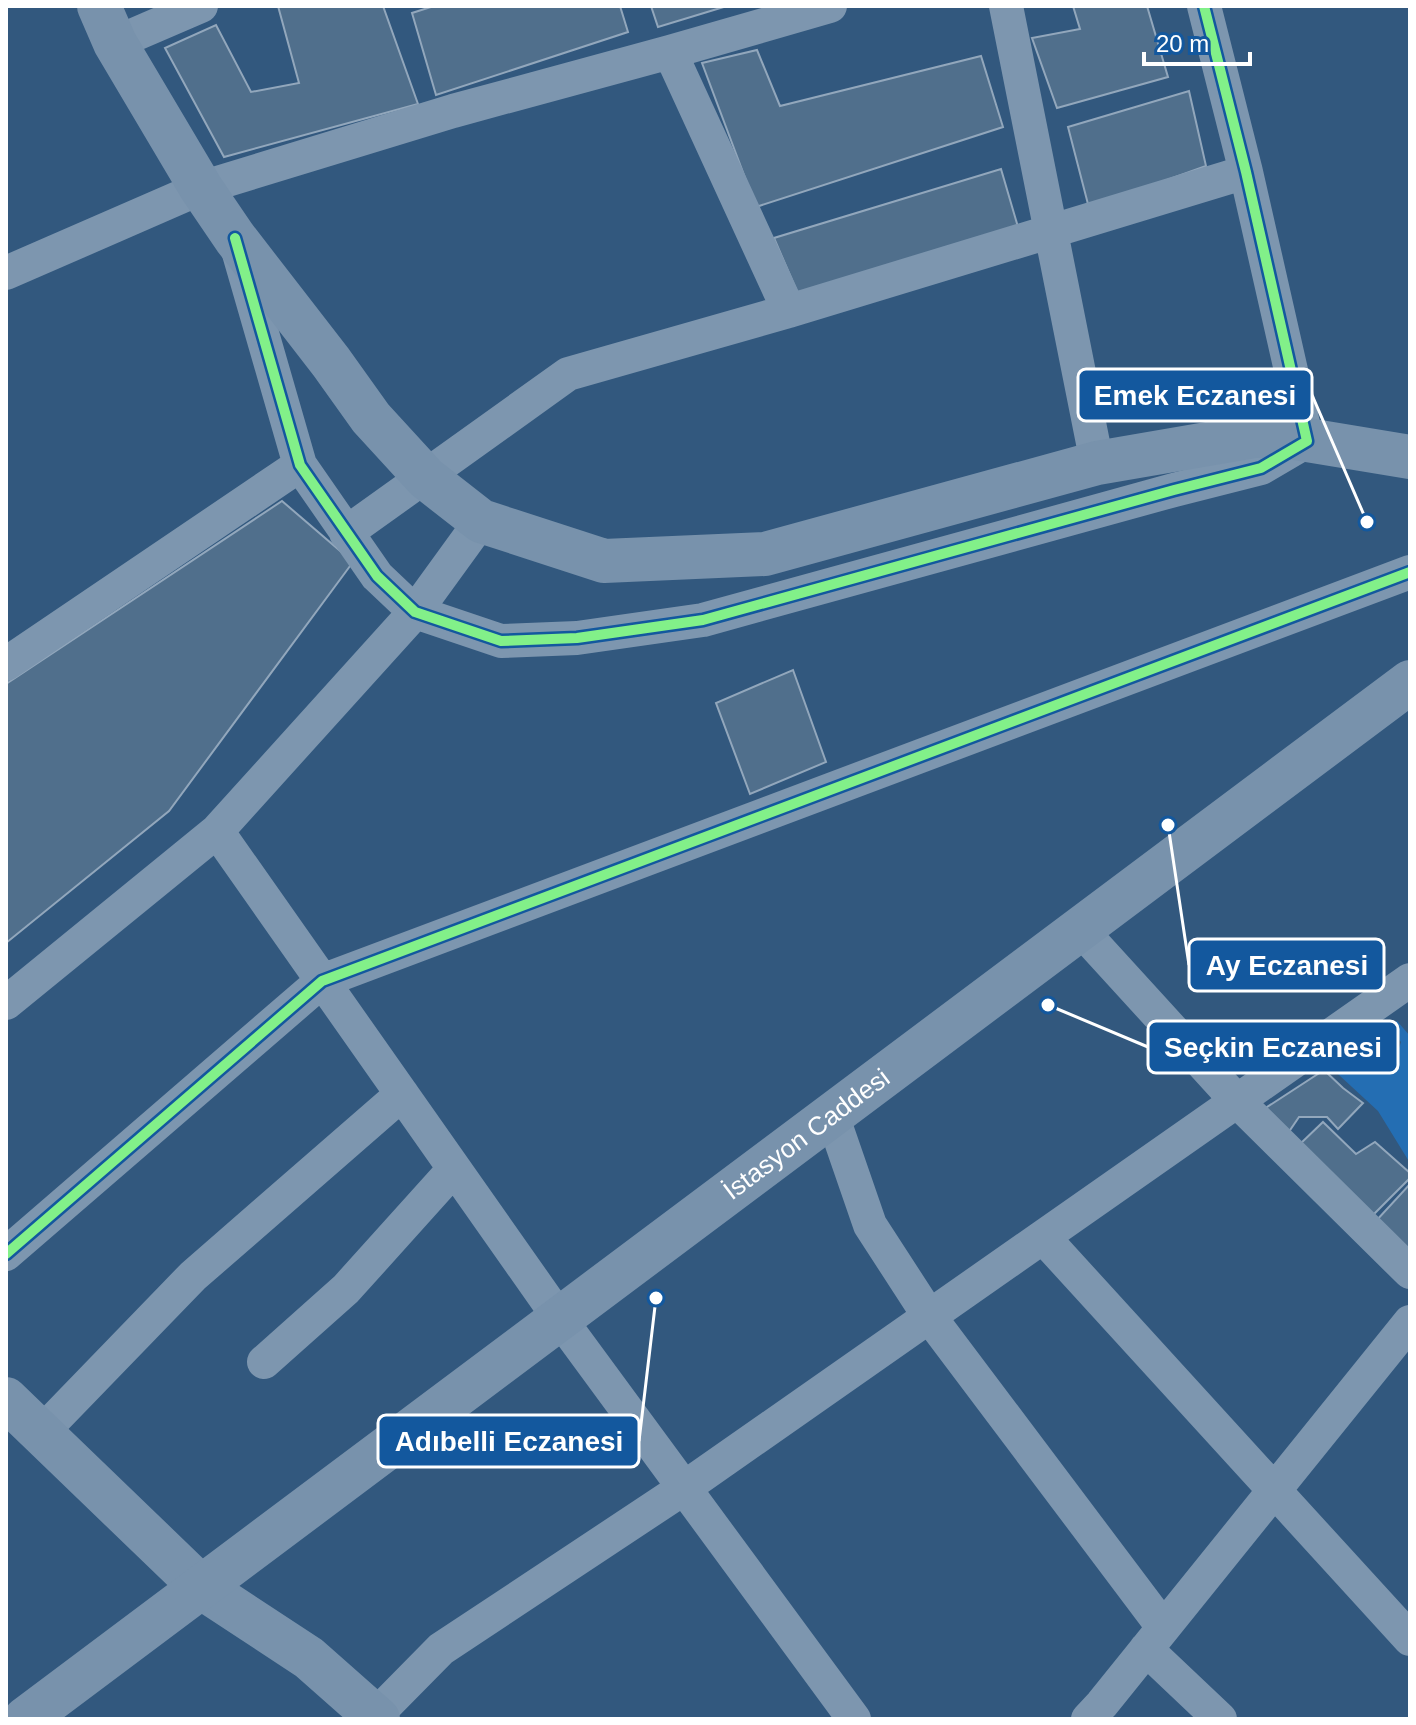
<svg xmlns="http://www.w3.org/2000/svg" width="1416" height="1725" font-family="Arial,sans-serif">
	<style>
		.green { fill: #246eb3 }
		.building { fill: #506f8c; stroke: #92a7bc; stroke-width: 2 }
		.lines { fill: none; stroke-linecap: round; stroke-linejoin: round }
		.street { stroke: #7d96af; stroke-width: 34 }
		.secondary { stroke: #7892ac; stroke-width: 44 }
		.cycleway-casing { stroke: #13589e; stroke-width: 15 }
		.cycleway { stroke: #82f089; stroke-width: 10 }
		.labels { text-anchor: middle; dominant-baseline: central; stroke-width: 6; stroke-linejoin: round; paint-order: stroke }
		.street-label { font-size: 26px; fill: #fff; stroke: #13589e }
		.leader { fill: none; stroke: #fff; stroke-width: 3 }
		.callout-dot { fill: #fff; stroke: #13589e; stroke-width: 3 }
		.callout { fill: #13589e; stroke: #fff; stroke-width: 3 }
		.callout-label { font-size: 28px; text-anchor: middle; font-weight: bold; fill: #fff }
	</style>
	<rect width="100%" height="100%" fill="#32587e"/>
	<path class="green" d="M1397 1021 1410 1036V1163L1378 1111 1326 1063 1354 1039 1391 1072 1401 1042 1388 1027Z"/>
	<path class="building" d="M278 6H383L418 104 224 157 165 48 216 25 251 92 299 83Z
		M434 6H620L628 32 436 95 412 13Z
		M651 6H727L658 27Z
		M1073 6H1147L1168 77 1057 108 1032 38 1080 29Z
		M757 50 780 106 981 56 1003 127 756 207 702 63Z
		M1189 91 1206 166 1089 208 1068 127Z
		M1001 169 1018 227 798 294 774 238Z
		M282 501 353 562 169 811 6 943V684Z
		M793 670 826 762 750 794 716 703Z
		M1324 1070 1343 1088 1363 1103 1338 1129 1327 1117H1299L1286 1136 1264 1109Z
		M1323 1122 1356 1154 1375 1142 1410 1173V1178L1372 1216 1299 1145Z
		M1410 1184V1257L1375 1222Z"/>
	<g class="lines">
		<path class="street" d="M1006 6 1097 463
			M115 43 201 6
			M670 52 789 311
			M238 250 300 465 377 576 415 612 501 641 577 638 703 620 1174 490 1261 468 1307 441 1246 172 1204 6
			M6 273 201 188 453 111 670 52 830 6
			M346 533 568 374 789 311 1246 172
			M6 664 300 465
			M217 831 560 1319 854 1719
			M1080 929 1237 1101 1410 1272
			M6 1003 217 831 415 612 481 521
			M832 1115 870 1225 929 1316 1163 1627
			M1043 1237 1410 1639
			M6 1254 322 981 1410 572
			M264 1362 346 1289 454 1169
			M41 1433 193 1276 402 1094
			M1146 1649 1220 1719
			M375 1716 441 1649 684 1488 1410 980
			M1088 1719 1102 1704 1410 1322"/>
		<g class="secondary">
			<path d="M99 6 115 43 201 188 235 238 331 362 371 418 426 478 481 521 604 561 765 554 1097 463 1254 436H1283L1410 457"/>
			<path d="M6 1399 201 1587 309 1658 378 1719"/>
			<path id="s1" d="M25 1719 1410 682"/>
		</g>
		<g class="cycleway-casing">
			<path id="cycleway" d="M235 238 300 465 377 576 415 612 501 641 577 638 703 620 1174 490 1261 468 1307 441 1246 172 1204 6
				M6 1254 322 981 1410 572"/>
		</g>
		<use href="#cycleway" class="cycleway"/>
	</g>
	<g class="labels">
		<g class="street-label">
			<text stroke="none"><textPath href="#s1" startOffset="976">İstasyon Caddesi</textPath></text>
		</g>
	</g>
	<path class="leader" d="M1367 522L1312 395M1168 825L1189 965M1048 1005L1148 1047M656 1298L639 1441"/>
	<g class="callout-dot">
		<circle cx="1367" cy="522" r="8"/>
		<circle cx="1168" cy="825" r="8"/>
		<circle cx="1048" cy="1005" r="8"/>
		<circle cx="656" cy="1298" r="8"/>
	</g>
	<g class="callout">
		<rect x="1078" y="369" width="234" height="52" rx="8"/>
		<rect x="1189" y="939" width="195" height="52" rx="8"/>
		<rect x="1148" y="1021" width="250" height="52" rx="8"/>
		<rect x="378" y="1415" width="261" height="52" rx="8"/>
	</g>
	<g class="callout-label">
		<text x="1195" y="405">Emek Eczanesi</text>
		<text x="1287" y="975">Ay Eczanesi</text>
		<text x="1273" y="1057">Seçkin Eczanesi</text>
		<text x="509" y="1451">Adıbelli Eczanesi</text>
	</g>
	<rect width="1416" height="1725" fill="none" stroke="#ffffff" stroke-width="16"/>
	<path d="M1144 52v12h106v-12" fill="none" stroke="#ffffff" stroke-width="4"/>
	<text x="1156" y="52" font-size="24" fill="#ffffff" stroke="#13589e" stroke-width="6" paint-order="stroke">20 m</text>
</svg>
